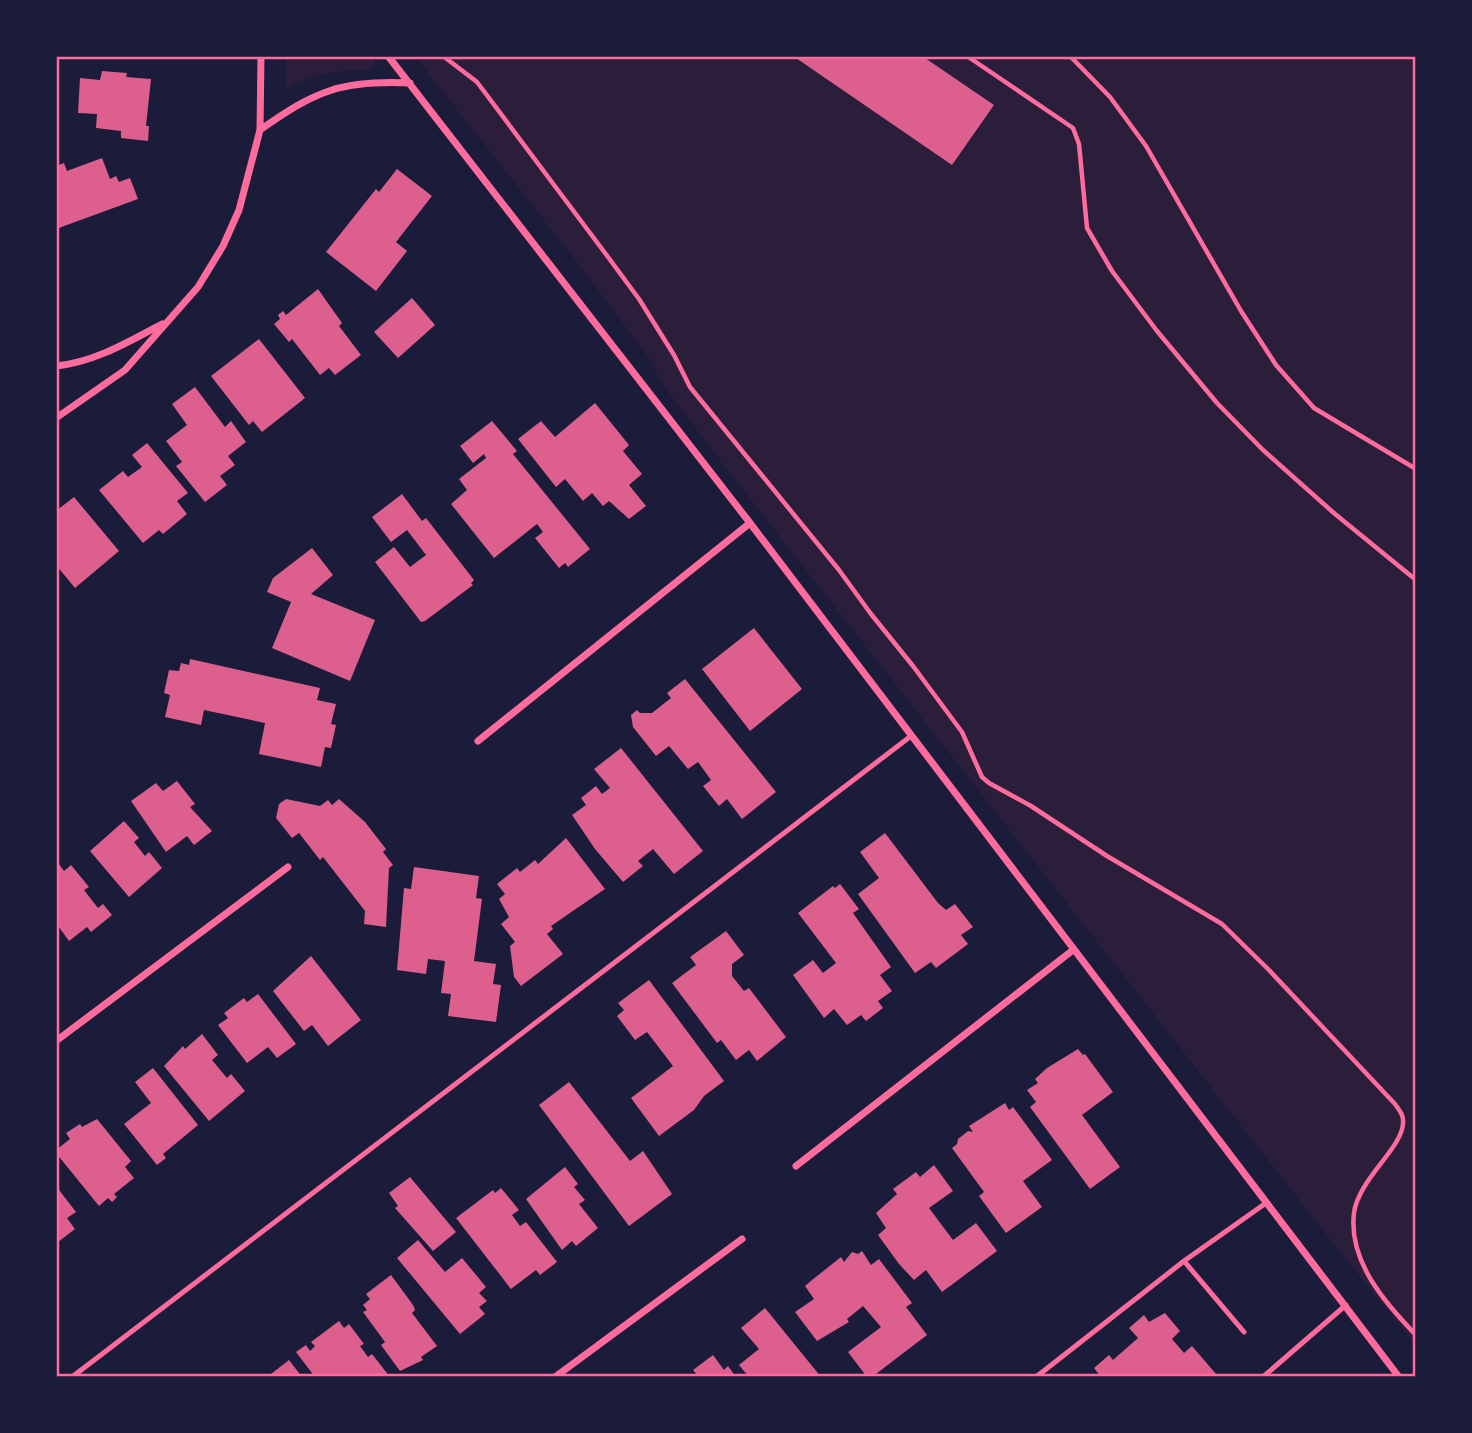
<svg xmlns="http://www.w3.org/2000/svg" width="1472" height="1433" font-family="'PT Sans',sans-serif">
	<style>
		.green { fill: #2a1e3b }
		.building { fill: #dd5f8e }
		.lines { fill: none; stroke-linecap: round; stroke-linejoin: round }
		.path { stroke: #ff6b9d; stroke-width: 4.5 }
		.service { stroke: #ff6b9d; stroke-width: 5 }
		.minor { stroke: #ff6b9d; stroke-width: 7 }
		.neatline { fill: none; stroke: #ff6b9d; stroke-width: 2.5 }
	</style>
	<rect width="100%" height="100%" fill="#1b1b3a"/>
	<path class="green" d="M286 56H373L375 66C367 72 352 70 342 71 323 74 305 78 288 88L285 85Z
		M415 56H1416V1346L1329 1238 715 454 660 381 651 361 580 266Z"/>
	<path class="building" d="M793 56H922L994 105 952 165Z
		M102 71 127 73 126 77 151 79 146 126H149L148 141 121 138V131L96 128 97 114 78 113 80 78 100 80Z
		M102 158 110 179 116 176 119 182 130 178 138 199 56 229V166L64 163 67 171Z
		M397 169 432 196 396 242 407 251 376 291 326 252 376 189 379 192Z
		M318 289 342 323 339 326 361 355 335 375 329 368 320 375 292 339 289 342 274 324 280 319 278 315 283 311 286 315Z
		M412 298 435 325 398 358 374 332Z
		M259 339 305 398 262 432 253 421 249 425 211 376Z
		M195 387 225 427 231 421 246 442 228 456 235 465 220 476 227 485 205 502 176 466 182 462 166 441 187 425 172 404Z
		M595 403 629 445 623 451 642 474 629 485 646 506 629 519 609 501 603 506 592 493 583 501 565 479 556 487 518 439 541 421 555 437Z
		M492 421 517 451 513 454 590 549 568 567 565 563 559 568 535 538 543 532 537 524 494 558 451 504 467 490 459 479 486 458 484 454 473 463 460 446Z
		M147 443 188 493 177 501 187 514 163 534 159 530 143 543 99 490 123 471 128 477 142 467 132 455Z
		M402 494 422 521 426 518 474 580 471 583 473 585 425 621 421 622 375 562 394 547 410 567 426 555 407 530 391 542 372 517Z
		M74 497 119 551 75 588 56 565V511Z
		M312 548 333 575 311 594 375 620 350 681 272 648 291 602 267 592 273 578Z
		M754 628 802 689 750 731 702 669Z
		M190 659 320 688 317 700 336 704 331 724 336 725 331 748 325 747 321 767 259 754 265 723 204 710 201 725 165 717 170 695 164 693 169 670 179 671 181 663 189 665Z
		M685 679 776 792 742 819 727 799 719 806 703 786 711 780 698 762 688 769 669 746 656 756 633 727 631 715 637 710 640 713H652L671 698 667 693Z
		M621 748 703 851 674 874 653 849 638 861 643 866 623 882 595 849 572 815 586 805 581 798 596 786 602 794 610 788 594 769Z
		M177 781 195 804 190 807 212 831 194 845 187 836 166 852 131 801 156 783 163 791Z
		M286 799 320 806 328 800 332 805 339 799 365 822 386 849 383 852 393 865 389 868 386 927 364 924 365 911 323 857 320 860 299 833 292 838 276 818 279 804Z
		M124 821 139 838 134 842 145 856 149 852 162 868 129 897 90 851Z
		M885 833 938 903 946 910 955 904 973 927 961 935 968 944 936 968 931 962 915 973 858 894 879 878 860 852Z
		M566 838 605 889 551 926 553 929 547 934 563 954 521 986 514 977 510 946 515 942 501 924 509 917 499 899 505 894 497 884 517 868 520 872 535 860 538 864Z
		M56 860 64 871 71 865 89 887 84 890 98 908 103 904 112 915 91 932 87 927 69 941 56 923Z
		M414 867 479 876 476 898 482 899 474 961 496 964 493 984 501 985 496 1022 448 1016 451 994 441 993 445 961 428 959 426 974 397 970 404 888 411 889Z
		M840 884 859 909 853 913 891 967 880 975 892 991 878 1001 883 1008 866 1021 861 1015 847 1025 834 1009 824 1018 793 975 813 960 823 973 836 963 798 913 833 886 835 888Z
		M726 931 744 955 732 964V976L744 991 749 988 786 1037 757 1061 749 1050 736 1060 721 1040 717 1043 672 983 696 965 690 957Z
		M311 956 361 1020 328 1046 312 1025 304 1031 273 991Z
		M649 980 724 1081 704 1096 694 1110 659 1136 631 1098 673 1066 647 1032 635 1040 617 1016 624 1010 618 1003Z
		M258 994 296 1044 277 1058 268 1047 247 1063 218 1025 228 1018 224 1013 244 998 247 1002Z
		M202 1034 218 1055 212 1060 227 1078 231 1074 245 1091 209 1121 164 1066 183 1046 185 1049Z
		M1078 1049 1083 1055 1085 1054 1113 1092 1082 1115 1120 1167 1090 1189 1030 1107 1036 1102 1027 1090 1038 1083 1035 1079 1047 1068Z
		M153 1068 198 1125 163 1154 166 1158 157 1165 124 1124 151 1103 135 1082Z
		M569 1082 630 1161 643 1151 672 1194 629 1226 539 1105Z
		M1005 1103 1009 1110 1013 1107 1052 1160 1023 1181 1042 1207 1006 1233 979 1196 984 1192 952 1148 957 1144 958 1139 968 1131 973 1132 969 1126Z
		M97 1119 131 1161 125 1167 134 1178 114 1194 117 1197 112 1202 108 1198 99 1206 56 1153V1150L70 1139 66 1133 80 1124 82 1127Z
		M934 1165 953 1191 929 1208 953 1240 976 1223 997 1251 942 1292 926 1270 914 1280 899 1264 878 1235 886 1228 876 1213 897 1194 893 1189 916 1172 920 1177Z
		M565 1167 578 1184 574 1187 585 1200 579 1204 598 1228 576 1246 572 1241 562 1250 526 1199Z
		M410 1177 456 1232 433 1251 395 1208 398 1206 389 1193Z
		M56 1186 76 1212 67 1218 75 1229 58 1242Z
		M501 1188 519 1210 512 1215 520 1226 526 1222 557 1262 540 1275 536 1270 511 1289 456 1218 493 1190 495 1193Z
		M418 1240 445 1272 462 1258 486 1287 479 1293 487 1301 479 1307 485 1314 460 1334 397 1258Z
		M862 1251 871 1265 879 1259 912 1303 906 1307 927 1335 872 1377H867L848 1352 881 1327 863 1306 847 1319 849 1322 817 1341 795 1312 814 1299 805 1286 812 1280 841 1257 844 1262 852 1252 858 1254Z
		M391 1275 413 1305 415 1310 412 1313 437 1346 421 1357 423 1360 400 1371 381 1345 385 1342 363 1312 367 1310 363 1305 370 1299 366 1294Z
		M765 1308 821 1377H749L739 1365 759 1349 741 1328Z
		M1165 1313 1180 1331 1172 1339 1184 1353 1192 1346 1216 1374 1212 1377H1101L1094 1368 1109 1355 1113 1360 1138 1338 1129 1328 1144 1315 1149 1322Z
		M339 1321 344 1328 349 1324 364 1344 360 1346 368 1357 372 1354 390 1377H315L296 1352 306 1345 310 1351 315 1346 311 1342Z
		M713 1355 724 1370 728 1366 736 1377H695L697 1375 693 1370Z
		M289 1360 302 1377H267Z"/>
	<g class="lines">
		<path class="path" d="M443 56 477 82 605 253 639 299 674 355 690 387 839 570 871 614 913 666 962 732 982 777 989 783 1031 806 1107 856 1222 924 1268 969 1395 1104C1399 1110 1404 1115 1403 1123 1403 1147 1358 1180 1354 1213 1348 1261 1385 1303 1416 1335
			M967 56 1073 128 1079 144 1087 228 1112 271 1157 331 1217 403 1263 450 1335 514 1416 580
			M1070 56 1110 97 1146 146 1241 311 1276 365 1314 408 1416 469"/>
		<path class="service" d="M1184 1261 1266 1203
			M72 1377 911 736
			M1036 1377 1184 1261 1244 1332
			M1263 1377 1346 1305"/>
		<path class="minor" d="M388 56 750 523 1399 1377
			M260 130C315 91 341 80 410 83
			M56 366C95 362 128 342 162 324
			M56 418 125 370 198 287 223 246 239 210 260 130 261 56
			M478 741 750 523
			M56 1041 288 867
			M796 1166 1073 950
			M555 1377 742 1239"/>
	</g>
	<rect width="1472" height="1433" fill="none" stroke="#1b1b3a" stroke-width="116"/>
	<rect x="58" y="58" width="1356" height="1317" class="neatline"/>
</svg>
